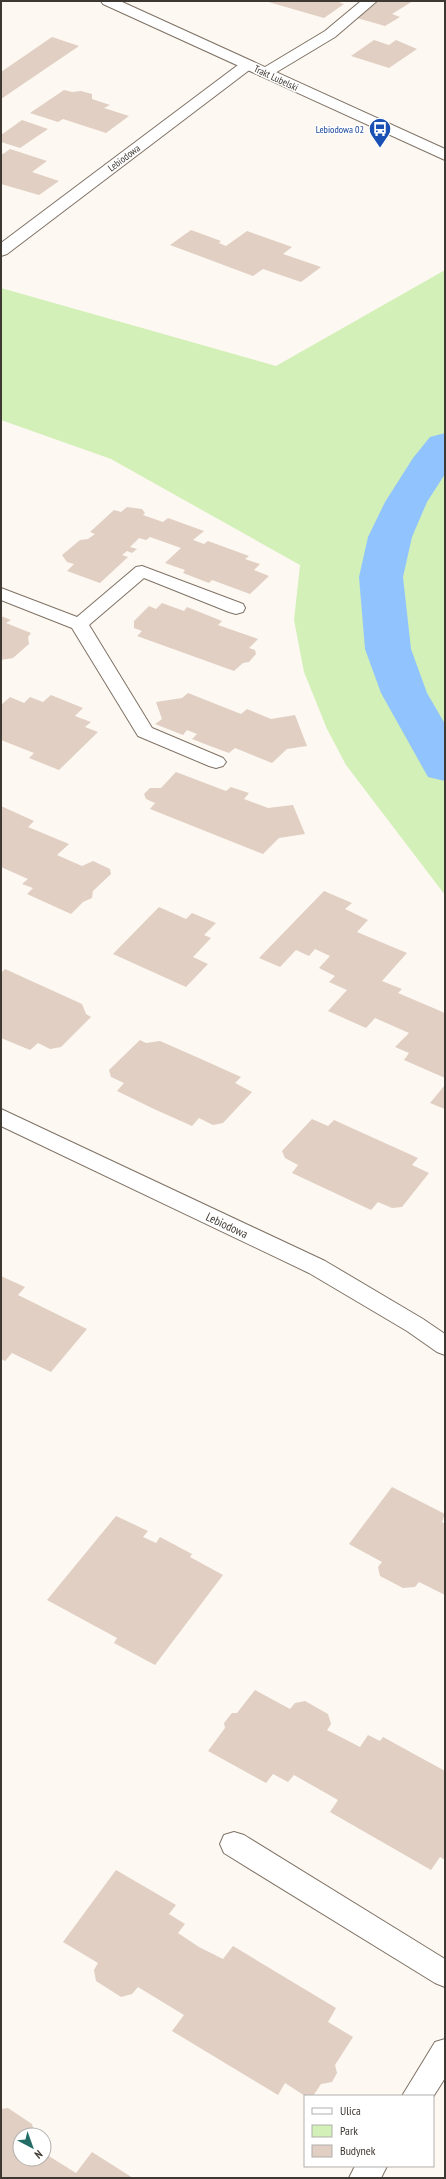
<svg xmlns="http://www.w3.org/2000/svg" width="446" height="2179" font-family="'PT Sans Narrow',sans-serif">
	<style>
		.green { fill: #d2f0b7 }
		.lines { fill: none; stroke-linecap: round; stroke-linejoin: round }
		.canal { fill: #91c3ff; fill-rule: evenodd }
		.building { fill: #e0cfc2 }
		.service-casing { stroke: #7f7265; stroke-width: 2 }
		.minor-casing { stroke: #7f7265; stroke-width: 2 }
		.tertiary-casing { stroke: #7f7265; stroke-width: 2 }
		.service { fill: #fff; fill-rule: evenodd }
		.minor { fill: #fff; fill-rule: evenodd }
		.tertiary { fill: #fff; fill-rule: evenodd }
		.labels { text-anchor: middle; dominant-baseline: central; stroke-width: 3; stroke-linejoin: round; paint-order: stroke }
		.far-street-label { font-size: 10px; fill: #3e3832; stroke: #fff }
		.far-transit-label { font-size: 10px; fill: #164399; stroke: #fff; text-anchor: end }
		.street-label { font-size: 12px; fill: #3e3832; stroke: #fff }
	</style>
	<rect width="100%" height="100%" fill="#fef8f2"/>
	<path class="green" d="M445 270V895L346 765 327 729 304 672 294 620 300 565 111 459 1 420V288L276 366Z"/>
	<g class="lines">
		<path class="canal" d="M445 433V474L427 502 412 537 403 577 411 649 427 693 445 724V781L428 777 381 693 365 649 359 577 368 537 385 502 413 458 430 437Z"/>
	</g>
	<path class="building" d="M265 1H342L340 3 344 4 324 18Z
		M379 1H413L392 14 400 17 385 26 357 18Z
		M52 37 79 46 1 99V72Z
		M374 40 389 45 396 40 417 49 389 68 351 56Z
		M64 90 72 92 81 91 92 94V99L110 105 104 108 129 116 106 133 63 119 58 122 30 113Z
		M22 120 48 129 20 148 1 142V135Z
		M10 149 47 161 32 172 59 181 39 195 1 184V153L3 154Z
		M191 230 221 241 219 243 226 246 247 231 292 247 283 254 321 267 301 282 263 269 253 276 170 245Z
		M127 507 142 509 145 513 143 515 163 522 168 518 204 531 193 540 204 544 208 541 249 556 245 559 260 564 254 570 269 576 250 594 212 580 209 583 183 573 185 570 165 563 181 548 150 537 146 540 139 538 130 547 137 549 132 553 127 551 122 555 128 557 100 583 67 571 74 564 67 562 62 555 80 540 88 539 95 534 90 532 114 510 121 512Z
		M162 603 184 611 187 607 222 621 218 625 258 639 249 648 255 650 256 654 249 662 243 663 234 671 137 636 142 631 134 628V621L149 606 156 609Z
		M1 616 11 620 6 623 31 633 28 637 29 644 13 658 1 660Z
		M188 693 241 714 247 709 271 719 295 715 307 746 287 749 272 763 235 748 229 753 210 746 192 739 197 734 187 730 183 735 155 724 162 719 156 702 182 698Z
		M51 695 83 708 75 716 91 722 85 727 98 732 59 770 29 758 34 753 1 740V705L10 697 24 703 30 697 43 702Z
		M176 772 226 791 231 787 249 793 244 799 268 808 293 805 305 834 279 838 263 854 150 809 155 803 146 799 144 794 150 788H161Z
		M1 806 34 821 28 827 69 844 57 855 82 866 93 861 110 869 111 874 93 891 92 898 83 902 71 914 27 894 33 888 22 884 28 879 1 867Z
		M324 891 352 903 345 909 368 920 357 932 407 953 382 981 402 989 398 993 445 1013V1078L404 1060 409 1053 395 1047 409 1033 375 1018 366 1028 328 1011 347 990 329 982 335 976 319 968 330 956 315 949 309 956 296 950 280 967 259 958Z
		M159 907 186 919 192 913 216 923 204 935 211 938 193 957 208 964 186 987 113 954Z
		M5 969 82 1004 86 1014 91 1017 61 1047 50 1049 38 1043 30 1050 1 1038V973Z
		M140 1040 146 1043 160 1041 201 1059 241 1077 235 1083 252 1092 223 1123 213 1125 199 1118 192 1126 154 1109 117 1091 124 1083 111 1077 109 1070Z
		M445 1085V1109L430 1103Z
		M312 1119 328 1126 334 1120 418 1158 412 1165 429 1173 402 1207 392 1208 378 1202 371 1210 292 1173 298 1165 285 1158 282 1151Z
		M1 1276 25 1287 18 1295 87 1329 51 1372 12 1353 5 1361 1 1359Z
		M392 1487 445 1514 442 1522 445 1524V1595L419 1582 415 1587 403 1588 380 1576 378 1567 382 1562 349 1544Z
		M116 1516 148 1531 143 1537 156 1543 160 1537 192 1554 190 1557 223 1575 155 1665 114 1643 117 1638 47 1600Z
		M255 1690 290 1709 295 1703 305 1701 328 1714 331 1724 327 1730 360 1747 368 1735 380 1741 383 1737 445 1771V1860L440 1857 431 1870 330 1812 338 1800 294 1775 288 1782 273 1774 266 1783 208 1751 225 1728 224 1723 232 1713H237Z
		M116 1870 176 1905 169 1914 185 1924 178 1933 199 1947 223 1959 233 1946 336 2008 328 2022 353 2037 335 2065 337 2073 332 2082 321 2084 313 2096H305L285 2083 278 2095 172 2031 184 2015 138 1987 132 1994 121 1997 96 1981 94 1970 98 1963 63 1942Z
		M8 2108 32 2124 35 2135H20V2159H44V2153L76 2173 92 2152 133 2178H1V2109Z"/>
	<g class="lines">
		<g class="service-casing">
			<path id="service" d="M361 1H377L335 37 270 76H260L258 73 260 70 325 31Z
				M142 566 243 604 245 608 243 612 236 614 229 612 144 578 89 625 152 728 223 758 226 762 223 766 216 768 209 766 138 736 72 628 1 600V588L77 617 136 567Z
				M234 1832 244 1835 445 1959V1987L435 1983 224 1853 220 1844 224 1835Z"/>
		</g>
		<g class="minor-casing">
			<path id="minor" d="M247 61 252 62 254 65 252 68 7 254 1 256V243L242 62Z
				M1 1109 325 1261 423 1319 445 1334V1355L437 1352 407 1331 309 1273 1 1126Z
				M445 2039V2078L433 2097 402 2096 435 2042Z
				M355 2166H387L381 2178H349Z"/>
		</g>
		<g class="tertiary-casing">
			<path id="tertiary" d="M101 1H120L445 149V160L103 4Z"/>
		</g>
		<use href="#service" class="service"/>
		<use href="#minor" class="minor"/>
		<use href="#tertiary" class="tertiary"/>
	</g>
	<defs>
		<g id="bus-pin" transform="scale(1.15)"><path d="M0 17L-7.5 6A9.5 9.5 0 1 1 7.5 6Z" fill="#1a4fb4" stroke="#fff"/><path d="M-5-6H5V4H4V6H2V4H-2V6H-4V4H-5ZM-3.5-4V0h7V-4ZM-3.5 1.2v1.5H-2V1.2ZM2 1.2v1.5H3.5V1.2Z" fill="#fff"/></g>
	</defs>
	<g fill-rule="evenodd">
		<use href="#bus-pin" x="380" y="129"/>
	</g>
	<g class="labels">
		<g class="far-street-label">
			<text transform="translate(276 78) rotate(25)">Trakt Lubelski</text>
			<text transform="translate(124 158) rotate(-37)">Lebiodowa</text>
		</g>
		<g class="far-transit-label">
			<text x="364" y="129">Lebiodowa 02</text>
		</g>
		<g class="street-label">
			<text transform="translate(227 1225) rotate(25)">Lebiodowa</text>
		</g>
	</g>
	<rect width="446" height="2179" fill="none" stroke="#3e3832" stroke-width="4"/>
	<rect x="304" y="2095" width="130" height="72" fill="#ffffff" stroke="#b2afad"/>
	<rect x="312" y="2108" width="20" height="6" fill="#ffffff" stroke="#b2afad"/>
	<text x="340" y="2115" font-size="12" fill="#3e3832">Ulica</text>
	<rect x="312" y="2125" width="20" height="12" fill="#d2f0b7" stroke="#b2afad"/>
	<text x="340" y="2135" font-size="12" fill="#3e3832">Park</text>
	<rect x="312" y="2145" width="20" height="12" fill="#e0cfc2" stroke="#b2afad"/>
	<text x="340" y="2155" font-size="12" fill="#3e3832">Budynek</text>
	<g transform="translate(32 2147) rotate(139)"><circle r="19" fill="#ffffff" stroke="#b2afad"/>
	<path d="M0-3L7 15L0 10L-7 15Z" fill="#246d67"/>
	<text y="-6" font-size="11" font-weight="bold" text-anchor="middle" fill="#3e3832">N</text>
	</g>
</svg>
